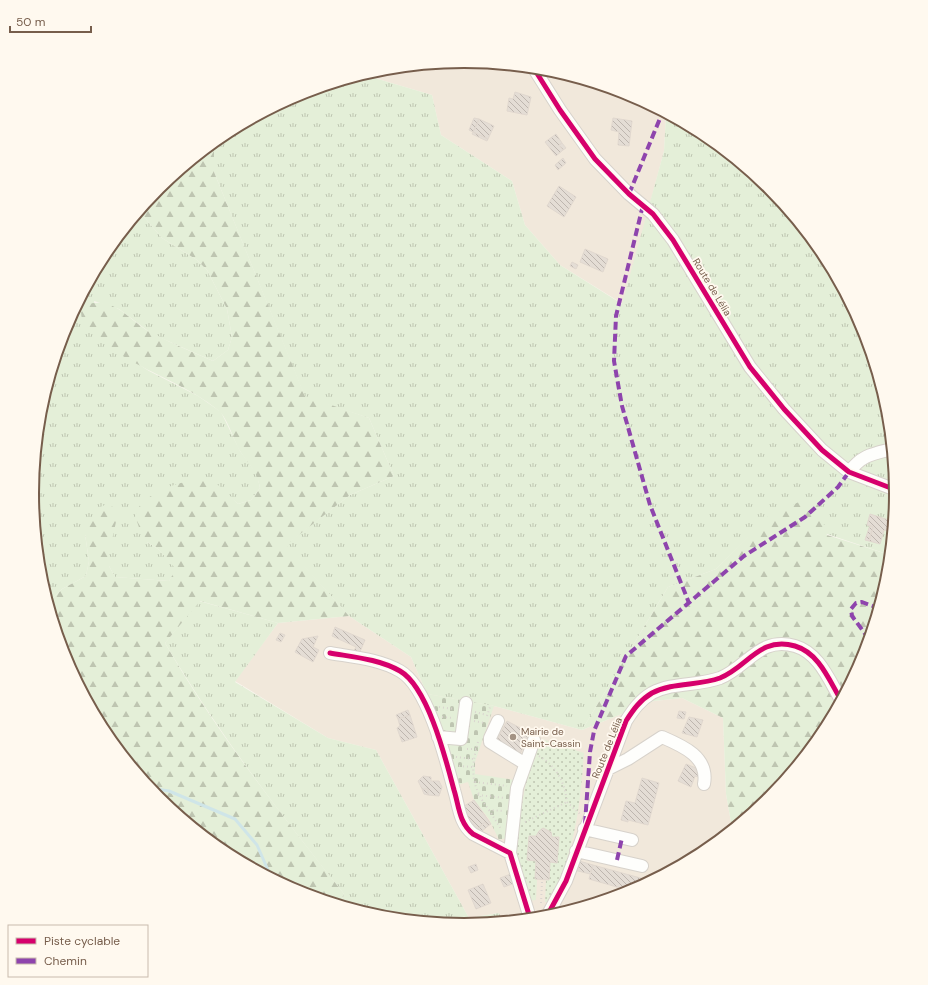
<svg xmlns="http://www.w3.org/2000/svg" width="928" height="985" font-family="'DM Sans',sans-serif">
	<style>
		.residential { fill: #f1e8db }
		.grass { fill: url(#grass-tufts) }
		.forest { fill: url(#forest-firs) }
		.cemetery { fill: url(#cemetery-stones) }
		.park { fill: url(#park-dots) }
		.lines { fill: none; stroke-linecap: round; stroke-linejoin: round }
		.stream { stroke: #cfe5e8; stroke-width: 3 }
		.building { fill: url(#building-back-hatch); stroke: #e1d8cf }
		.minor-casing { stroke: #d7d2cb; stroke-width: 14 }
		.path { stroke: #dad5cf; stroke-width: 2; stroke-dasharray: 1 3; stroke-linecap: butt }
		.minor { stroke: #fefefc; stroke-width: 12 }
		.quiet { stroke: #8e44ad; stroke-width: 4; stroke-dasharray: 8 4; stroke-linecap: butt }
		.cycleway-casing { stroke: #fff9ef; stroke-width: 8 }
		.cycleway { stroke: #d6006c; stroke-width: 5 }
		.poi-dot { fill: #a49384; stroke: #fff9ef; stroke-width: 1.5 }
		.labels { text-anchor: middle; dominant-baseline: central; stroke-width: 3.5; stroke-linejoin: round; paint-order: stroke }
		.street-label { font-size: 10px; fill: #775e4c; stroke: #fff9ef }
		.poi-label { font-size: 10px; fill: #775e4c; stroke: #fff9ef; text-anchor: start }
		.rim { fill: none; stroke: #775e4c; stroke-width: 2 }
	</style>
	<defs>
		<pattern id="grass-tufts" width="24" height="20" patternUnits="userSpaceOnUse"><rect width="24" height="20" fill="#e4efd8"/><path d="M3 7l-1-3M5 7V3M7 7l1-3M15 17l-1-3M17 17v-4M19 17l1-3" fill="none" stroke="#bec5b1"/></pattern>
		<pattern id="forest-firs" width="22" height="20" patternUnits="userSpaceOnUse"><rect width="22" height="20" fill="#e4efd8"/><path d="M5 1l3.5 6h-7zM16 11l3.5 6h-7z" fill="#bec5b1"/></pattern>
		<pattern id="cemetery-stones" width="16" height="16" patternUnits="userSpaceOnUse"><rect width="16" height="16" fill="#e4efd8"/><path d="M2 7V4a2 2 0 0 1 4 0v3zM10 15v-3a2 2 0 0 1 4 0v3z" fill="#bec5b1"/></pattern>
		<pattern id="park-dots" width="8" height="8" patternUnits="userSpaceOnUse"><rect width="8" height="8" fill="#e4efd8"/><path d="M2 2h.1M6 6h.1" fill="none" stroke="#bec5b1" stroke-width="1.8" stroke-linecap="round"/></pattern>
		<pattern id="building-back-hatch" width="6" height="6" patternUnits="userSpaceOnUse"><rect width="6" height="6" fill="#e4ddd5"/><path d="M-1 5l2 2M0 0l6 6M5-1l2 2" fill="none" stroke="#beb6af"/></pattern>
	</defs>
	<rect width="100%" height="100%" fill="#f8f5ed"/>
	<path class="residential" d="M464 61 548 69 630 93 666 113 664 151 623 304 560 265 525 225 512 181 441 135 432 95 361 74 380 69Z
		M349 616 411 657 427 694 494 706 582 730 654 701 682 698 723 718 726 794 732 828 704 852 629 892 548 916 503 921 498 913 469 918 376 750 328 738 235 681 278 623Z"/>
	<path class="grass" d="M361 74 432 95 441 135 512 181 525 225 560 265 622 304 664 151 666 113 704 133 770 187 823 253 863 327 888 408 896 493 890 555 770 515 716 569 668 587 582 730 494 706 427 694 411 657 349 616 285 545 350 495 394 476 369 418 305 397 214 172V142L224 133 299 93Z
		M139 211 162 238 197 260 207 270 227 309 232 337 228 350 213 361 152 334 119 309 94 301 102 341 149 371 198 396 221 412 240 451 257 474 260 488 251 500 238 504 218 486 147 542 158 549 177 569 169 581 115 577 109 566V553L85 534 89 561 86 576 62 589 48 603C13 488 40 353 105 253 114 238 128 224 139 211Z
		M199 601 278 623 235 682 328 738 376 750 469 918 499 913 503 921 464 924 380 916 341 904 344 894C280 814 217 731 165 643Z"/>
	<path class="forest" d="M214 142V172L305 396 369 418 394 476 350 495 286 545 349 616 278 623 200 601 165 643C216 732 281 814 344 894L341 904 298 892 224 852 158 798 105 732 65 658 48 603 62 589 86 576 89 561 85 534 96 509 109 503 118 513 109 553V566L115 577 169 581 176 569 158 549 147 542 140 530 135 516C137 512 139 505 143 502 160 488 196 473 218 485 225 490 232 498 238 504L251 500 260 488C257 471 249 465 240 451 234 441 228 419 219 411 183 379 109 362 83 321 81 318 81 311 81 306 116 293 127 321 154 334 173 344 193 352 213 361L228 350 232 337 227 309 207 270 197 260 162 238 139 211 159 187Z
		M815 495 827 535 890 555 888 577 863 658 823 733 769 798 732 828 726 794 723 718 682 698 654 701 582 730 668 587 716 569 769 515Z"/>
	<path class="cemetery" d="M427 694 494 706 475 762V774L515 780 510 837 499 840 489 819 474 800 468 782 457 785Z"/>
	<path class="park" d="M542 739 584 753C580 807 575 853 549 902H545L546 880H549L550 862 557 863 558 838 552 837 551 832 543 828 539 831 536 836H529L527 860 536 861 535 879H537L536 900 528 901 516 859 518 827 527 776Z"/>
	<g class="lines">
		<path class="stream" d="M150 788 169 791 235 819 257 845 271 877"/>
	</g>
	<path class="building" d="M515 92 531 97 527 115 507 111 509 98 513 99Z
		M474 118 479 119 473 132 469 130Z
		M613 118 632 121 629 146 618 145 619 132 611 130Z
		M479 119 494 126 488 139 473 132Z
		M473 132 488 139 487 141 472 134Z
		M556 134 562 143 559 145 563 150 556 156 545 142Z
		M562 143 566 148 563 150 559 145Z
		M563 158 566 163 558 170 555 165Z
		M559 186 576 197 564 217 547 206Z
		M585 249 608 259 603 272 580 262Z
		M572 262 578 265 576 269 570 266Z
		M870 514 892 521 889 531 884 530 880 544 869 541 873 527 867 525Z
		M870 525 873 527 869 541 865 540Z
		M335 627 365 640 359 654 353 652 356 647 332 636Z
		M280 633 285 635 281 642 276 640Z
		M318 636 313 647 319 650 313 662 295 652 302 639Z
		M408 710 410 715 398 719 396 715Z
		M679 711 686 712 684 719 677 718Z
		M410 715 417 737 402 742 397 728 400 726 398 719Z
		M689 717 703 720 697 737 682 733Z
		M507 721 530 733 520 754 496 742Z
		M686 764 701 770 698 777 695 776 691 787 678 781Z
		M423 776 431 777V781H439L442 787 439 796 428 795V789H422L418 781Z
		M642 778 659 783 648 825 628 820V822L621 820 626 801 635 803Z
		M422 789H428V795L424 794Z
		M474 800 491 824 488 826 485 822 476 830 465 817 461 808Z
		M485 822 488 826 480 833 477 829Z
		M543 828 551 832 552 837H559L557 863 550 862 549 880 535 879 536 861 527 860 529 836H536L539 831Z
		M576 860 593 865 590 874 574 870Z
		M476 864 478 870 471 873 468 867Z
		M593 865 644 879V884L631 891 589 879Z
		M511 874 515 883 504 887 500 878Z
		M483 884 491 903 476 909 468 890Z
		M559 908 569 910 558 913Z"/>
	<g class="lines">
		<g class="minor-casing">
			<path id="minor" d="M533 67 560 110 595 159 629 194 653 214 673 240 750 367 784 409 822 450 849 472 896 490
				M849 472C862 455 872 454 892 449
				M330 653C353 657 379 659 400 671 428 687 446 760 454 790 459 806 459 823 473 834L510 853 530 918
				M498 721 490 738V742L524 763
				M438 737 461 739 466 703
				M608 769 628 759 662 737C683 746 709 757 704 784
				M584 829 632 840
				M576 851 642 866
				M510 853 517 788 534 740
				M547 916 566 881 626 721C633 710 640 700 652 693 673 682 698 686 720 678 748 667 759 636 795 646 819 653 829 680 841 700"/>
		</g>
		<path class="path" d="M439 707 454 709
			M475 712 487 715
			M487 716 490 707
			M442 717 454 718
			M474 721 485 723
			M478 742C470 771 471 786 489 810L504 811
			M467 749H476
			M539 756C556 766 565 782 567 802L580 814
			M456 757 473 759
			M459 766 472 767
			M475 782 507 786
			M478 795 505 798
			M489 810 501 829
			M525 822 567 802
			M541 903 542 882"/>
		<use href="#minor" class="minor"/>
		<path class="quiet" d="M629 194 663 111
			M643 205 616 316 614 361 622 406 650 505 689 603
			M869 639 852 616 851 609 856 603 862 602 878 608
			M585 824 590 752 594 731 626 656 744 556 805 517 838 487 849 472
			M617 860 622 838"/>
		<g class="cycleway-casing">
			<path id="cycleway" d="M533 67 560 110 595 159 629 194 653 214 673 240 750 367 784 409 822 450 849 472 896 490
				M330 653C353 657 379 659 400 671 428 687 446 760 454 790 459 806 459 823 473 834L510 853 530 918
				M547 916 566 881 626 721C633 710 640 700 652 693 673 682 698 686 720 678 748 667 759 636 795 646 819 653 829 680 841 700"/>
		</g>
		<use href="#cycleway" class="cycleway"/>
	</g>
	<circle class="poi-dot" cx="513" cy="737" r="4"/>
	<g class="labels">
		<g class="street-label">
			<text transform="translate(712 287) rotate(59)">Route de Lélia</text>
			<text transform="translate(607 748) rotate(-68)">Route de Lélia</text>
		</g>
		<g class="poi-label">
			<text x="521" y="731">Mairie de<tspan x="521" dy="12">Saint-Cassin</tspan></text>
		</g>
	</g>
	<path d="M0 0H928V985H0ZM39 493a425 425 0 1 1 850 0a425 425 0 1 1-850 0Z" fill="#fff9ef" fill-rule="evenodd"/>
	<path class="rim" d="M39 493a425 425 0 1 1 850 0a425 425 0 1 1-850 0Z"/>
	<rect x="8" y="925" width="140" height="52" fill="#fff9ef" stroke="#c9bbae"/>
	<rect x="16" y="938" width="20" height="6" fill="#d6006c" stroke="#c9bbae"/>
	<text x="44" y="945" font-size="12" fill="#775e4c">Piste cyclable</text>
	<rect x="16" y="958" width="20" height="6" fill="#8e44ad" stroke="#c9bbae"/>
	<text x="44" y="965" font-size="12" fill="#775e4c">Chemin</text>
	<path d="M10 26v6h81v-6" fill="none" stroke="#775e4c" stroke-width="2"/>
	<text x="16" y="26" font-size="12" fill="#775e4c" stroke="#fff9ef" stroke-width="3" paint-order="stroke">50 m</text>
</svg>
